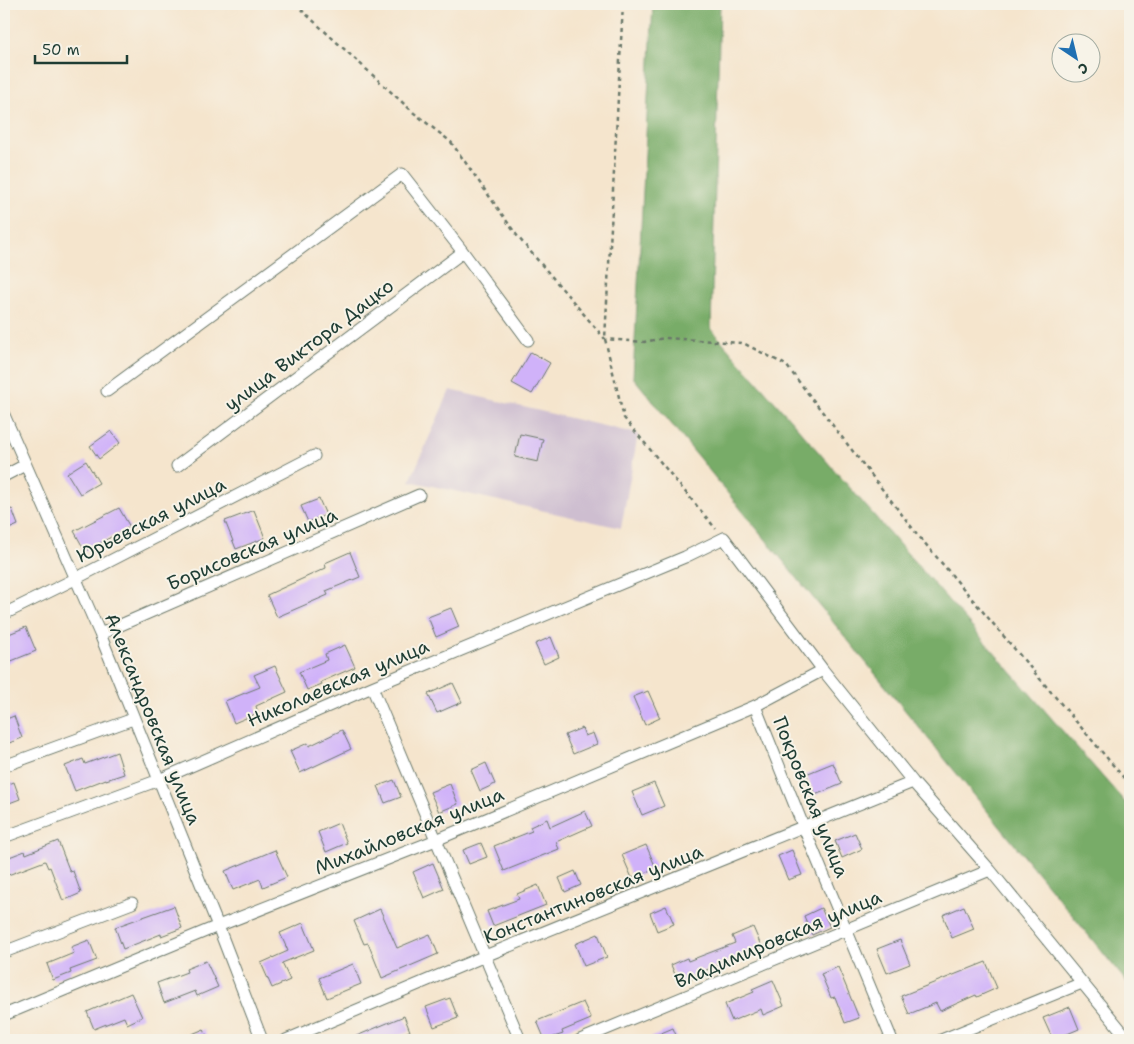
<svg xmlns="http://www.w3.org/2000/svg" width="1134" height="1044" font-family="'Shantell Sans',sans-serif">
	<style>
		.industrial { fill: #cebed0 }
		.forest { fill: #78ac68; stroke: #4c744e }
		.building { fill: #d0b2f9 }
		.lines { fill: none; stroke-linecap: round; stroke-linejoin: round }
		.minor-casing { stroke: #6a786a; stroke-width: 13 }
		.path { stroke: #6a786a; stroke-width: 2.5; stroke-dasharray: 4 4; stroke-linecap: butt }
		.minor { stroke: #fff; stroke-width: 11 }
		.labels { text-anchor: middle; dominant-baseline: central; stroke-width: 4; stroke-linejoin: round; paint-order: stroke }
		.street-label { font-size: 19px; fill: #1f3d34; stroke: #f7f3e8 }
	</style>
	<rect width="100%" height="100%" fill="#f7f3e8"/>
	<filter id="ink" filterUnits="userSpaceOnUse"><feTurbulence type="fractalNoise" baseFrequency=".02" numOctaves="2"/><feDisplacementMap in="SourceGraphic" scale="10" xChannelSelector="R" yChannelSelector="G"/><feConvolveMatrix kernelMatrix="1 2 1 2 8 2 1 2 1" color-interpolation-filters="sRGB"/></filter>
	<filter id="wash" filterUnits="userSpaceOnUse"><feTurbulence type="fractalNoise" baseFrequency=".0096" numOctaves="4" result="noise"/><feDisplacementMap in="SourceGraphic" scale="20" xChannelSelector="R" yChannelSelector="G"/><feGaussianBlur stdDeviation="1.12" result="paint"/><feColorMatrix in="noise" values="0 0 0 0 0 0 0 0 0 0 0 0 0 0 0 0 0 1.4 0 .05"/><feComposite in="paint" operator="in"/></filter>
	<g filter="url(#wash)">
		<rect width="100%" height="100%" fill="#f5e5cd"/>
		<path class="industrial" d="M450 390 638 434 621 528 410 481Z"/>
		<path class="forest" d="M653 4H720L711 329 1130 808V986L633 377Z"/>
		<g id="blocks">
			<path class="building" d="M531 352 550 363 532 394 512 383Z
				M111 431 120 443 99 459 90 446Z
				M520 434 543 439 538 462 515 457Z
				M86 461 99 483 80 494 67 473Z
				M319 499 326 515 308 522 301 506Z
				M119 508 130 527 85 551 74 531Z
				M12 509 18 525 4 531V512Z
				M254 510 265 538 236 549 225 521Z
				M350 552 360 577 326 591 328 595 277 617 267 595 326 568 325 563Z
				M451 608 459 627 436 637 428 617Z
				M26 627 36 651 4 664V636Z
				M551 637 559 657 544 664 535 644Z
				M345 645 355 667 321 682 322 684 307 690 299 672 327 660 325 654Z
				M275 666 287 692 256 706 258 713 234 723 225 701 260 687 254 675Z
				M453 683 462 702 437 713 428 694Z
				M648 691 660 718 645 725 633 697Z
				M14 716 22 738 4 745V720Z
				M582 728 585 736 593 733 597 744 573 754 565 735Z
				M342 730 351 749 300 773 290 751 308 743 309 746Z
				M117 752 124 774 106 780V779L75 791 65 766 83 759 85 764Z
				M486 763 495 784 480 791 471 770Z
				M833 763 842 784 815 795 806 774Z
				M394 780 401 797 385 803 378 786Z
				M14 782 20 799 4 805V786Z
				M654 783 664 806 642 815 632 792Z
				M450 784 458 804 439 812 430 792Z
				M585 811 592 826 556 842 559 849 504 871 494 846 532 831 530 827 547 819 550 827Z
				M339 823 347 843 326 852 318 832Z
				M855 833 862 849 842 858 835 841Z
				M58 841 70 872 73 871 81 893 63 901 50 867 48 868 45 861 8 875 4 859 25 851 26 854Z
				M481 843 487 857 469 864 463 850Z
				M646 845 656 868 632 878 622 855Z
				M275 850 287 877 263 887 260 879 233 890 225 871Z
				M792 850 802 875 788 880 778 856Z
				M433 863 444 889 424 898 413 872Z
				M575 871 581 885 565 892 559 878Z
				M538 885 546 905 493 926 487 911 519 899 517 894Z
				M174 906 182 928 161 936V934L123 949 115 927Z
				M666 906 674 924 657 931 650 913Z
				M964 906 974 929 952 938 943 915Z
				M821 908 830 927 812 935 804 916Z
				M380 909 397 948 430 934 438 954 382 978 368 943 364 944 354 921Z
				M303 923 314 950 282 963 290 980 272 988 261 963 288 951 280 933Z
				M753 927 762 948 694 975 695 977 679 984 671 965 687 958 688 961 735 943 732 936Z
				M598 934 607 957 584 966 575 944Z
				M89 940 97 960 70 970 71 973 53 980 47 964 74 953 71 947Z
				M900 940 910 964 887 973 877 949Z
				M206 961 218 987 197 996 195 991 164 1003 157 983 187 972 186 969Z
				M986 962 997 988 977 997 976 995 940 1011 936 1003 909 1014 901 996Z
				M353 964 361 984 327 998 319 978Z
				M838 967 859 1018 845 1023 835 997 831 998 821 974Z
				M773 980 784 1006 763 1015 761 1009 732 1021 725 1004 754 992 752 989Z
				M131 993 142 1017 127 1024 124 1017 94 1029 87 1012Z
				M450 998 458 1018 434 1027 426 1007Z
				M583 1002 591 1019 562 1031 563 1034 545 1040 537 1021Z
				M1070 1007 1079 1029 1053 1040 1043 1018Z
				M404 1016 410 1031 387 1040H347Z
				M673 1028 678 1040H645Z
				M204 1029 208 1040H178Z"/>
		</g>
	</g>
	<g filter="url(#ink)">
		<use href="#blocks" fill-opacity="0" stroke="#6a786a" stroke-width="1"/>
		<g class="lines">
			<g class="minor-casing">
				<path id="minor" d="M107 391 402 174 463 252 528 340
					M4 415 100 634 218 926 262 1040
					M177 466 463 252
					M4 476 25 465
					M4 614 75 579 314 456
					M100 634 419 495
					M372 687 520 1040
					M755 706 804 828 892 1040
					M4 766 133 719
					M4 837 159 780 372 687 685 557 724 538 823 670 913 782 990 870 1129 1040
					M4 952 132 903
					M4 1015 218 926 436 840 755 706 823 670
					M286 1040 485 956 913 782
					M580 1040 990 870
					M941 1040 1082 983"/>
			</g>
			<path class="path" d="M295 4 414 113 451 142 518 237 605 339 644 342 665 338 743 343 786 365 917 534 1130 785
				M623 4 605 339 624 418 716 529"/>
			<use href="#minor" class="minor"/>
		</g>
	</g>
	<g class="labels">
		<g class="street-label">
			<text transform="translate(309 345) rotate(-37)">улица Виктора Дацко</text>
			<text transform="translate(151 520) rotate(-27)">Юрьевская улица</text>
			<text transform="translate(252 549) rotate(-23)">Борисовская улица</text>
			<text transform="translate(338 683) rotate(-23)">Николаевская улица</text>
			<text transform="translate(153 719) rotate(68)">Александровская улица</text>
			<text transform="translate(811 797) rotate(68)">Покровская улица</text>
			<text transform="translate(409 831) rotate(-22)">Михайловская улица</text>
			<text transform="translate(593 894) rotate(-22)">Константиновская улица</text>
			<text transform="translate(778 939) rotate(-23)">Владимировская улица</text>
		</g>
	</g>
	<rect width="1134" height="1044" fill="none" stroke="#f7f3e8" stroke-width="20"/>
	<g transform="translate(1076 58) rotate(145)"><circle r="24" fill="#f7f3e8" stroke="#a1aaa0"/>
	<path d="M0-4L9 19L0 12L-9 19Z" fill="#1f6fb2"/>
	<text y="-8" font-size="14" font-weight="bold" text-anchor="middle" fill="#1f3d34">С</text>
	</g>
	<path d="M35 55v8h92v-8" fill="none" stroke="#1f3d34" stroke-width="2.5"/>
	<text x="42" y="55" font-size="15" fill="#1f3d34" stroke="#f7f3e8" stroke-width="4" paint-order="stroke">50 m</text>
</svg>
